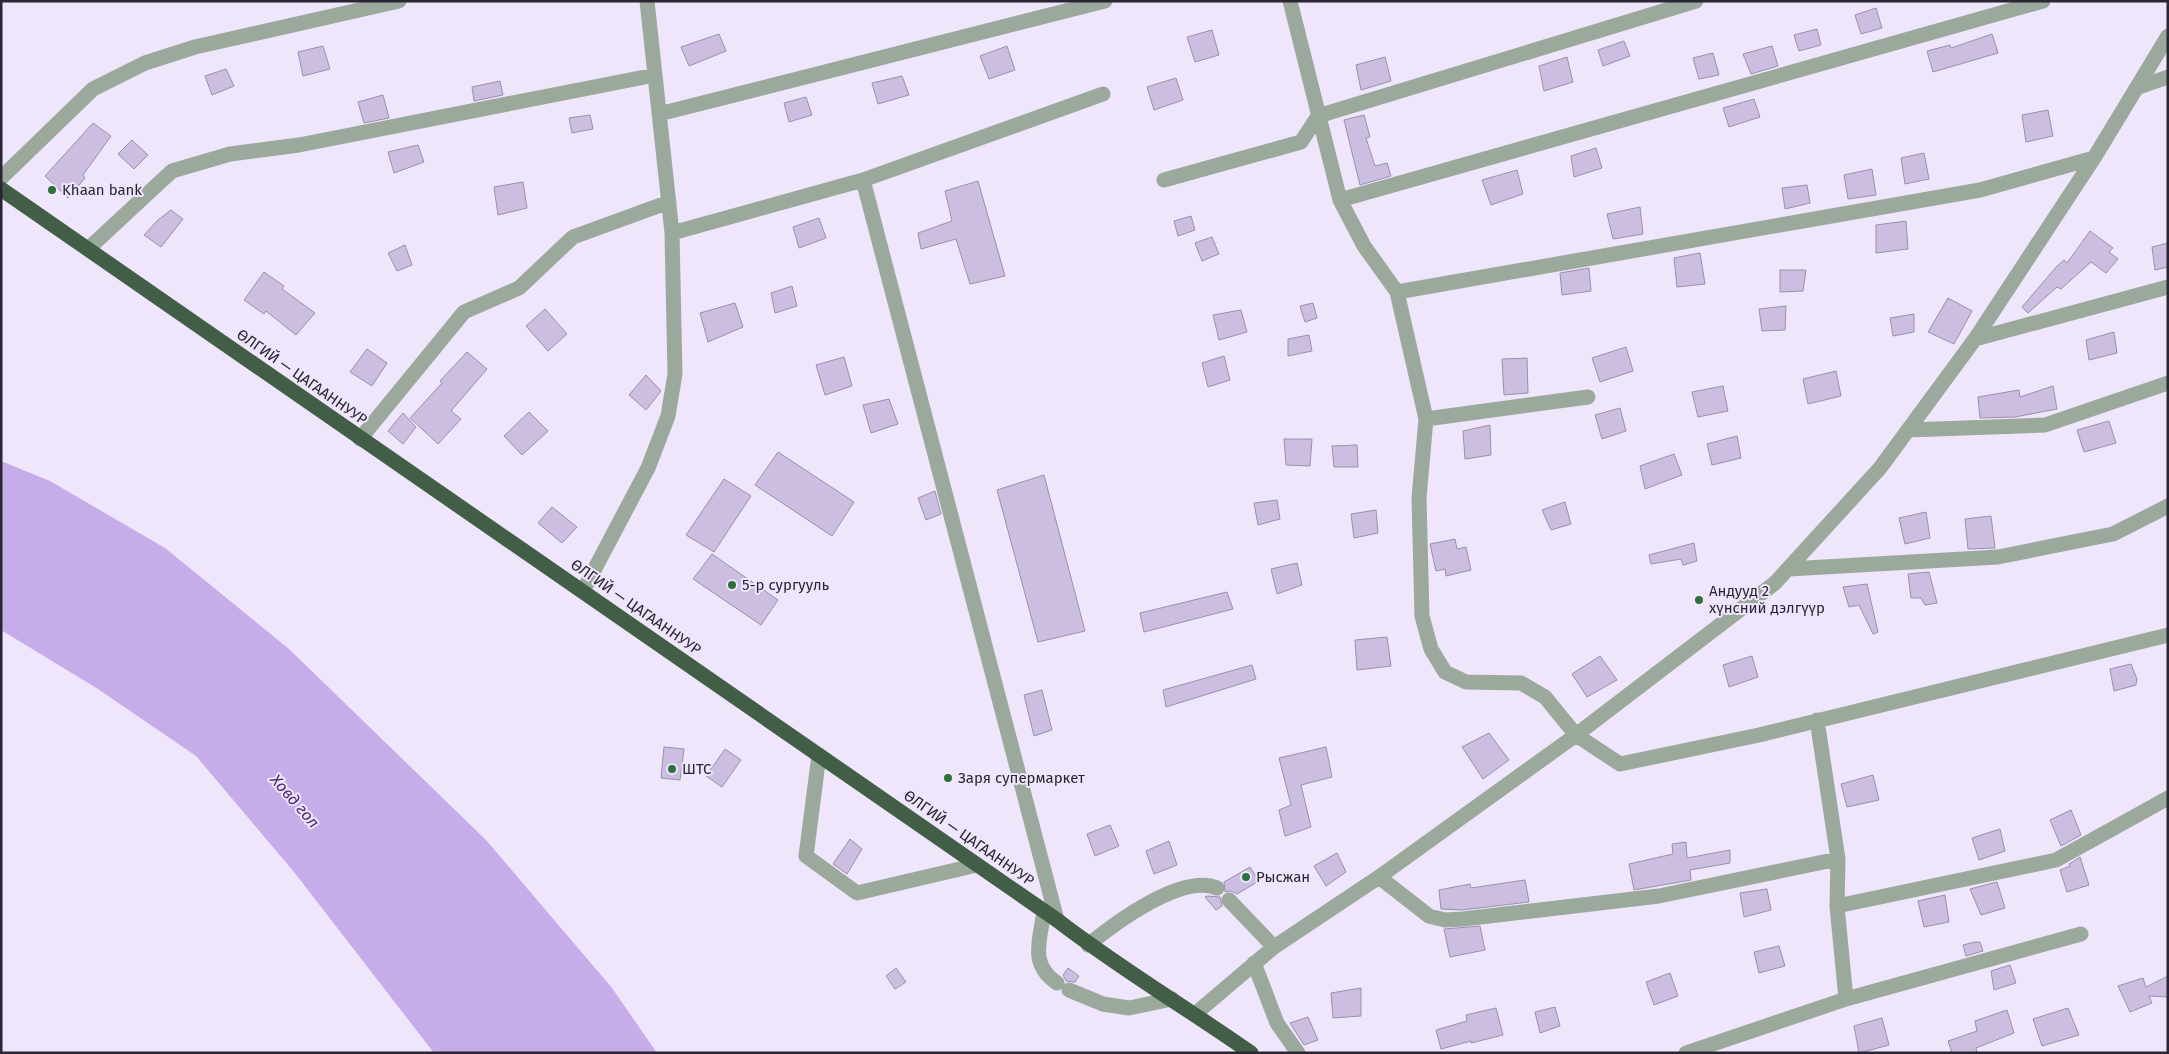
<svg xmlns="http://www.w3.org/2000/svg" width="2169" height="1054" font-family="'Fira Sans',sans-serif">
	<style>
		.water { fill: #c6ade9 }
		.building { fill: #ccbee0; stroke: #9b8eae }
		.lines { fill: none; stroke-linecap: round; stroke-linejoin: round }
		.minor { stroke: #9ba99d; stroke-width: 15 }
		.highway { stroke: #425e46; stroke-width: 15 }
		.poi-dot { fill: #2c703b; stroke: #efe6fc; stroke-width: 2 }
		.labels { text-anchor: middle; dominant-baseline: central; stroke-width: 4; stroke-linejoin: round; paint-order: stroke }
		.poi-label { font-size: 15px; fill: #2a2532; stroke: #efe6fc; text-anchor: start }
		.street-label { font-size: 15px; fill: #2a2532; stroke: #efe6fc }
		.water-label { font-size: 16px; font-style: italic; fill: #4d2b71; stroke: #efe6fc }
	</style>
	<rect width="100%" height="100%" fill="#efe6fc"/>
	<path class="water" d="M1 461 50 481 165 548 289 649 486 840 612 988 657 1053H434L294 872 196 756 98 689 1 630Z"/>
	<path class="building" d="M1876 8 1882 28 1861 34 1855 15Z
		M1817 29 1821 45 1799 51 1794 35Z
		M1212 30 1219 55 1195 62 1187 37Z
		M719 34 726 51 689 66 681 47Z
		M1992 34 1998 53 1933 72 1927 51 1950 45 1951 48Z
		M1624 41 1630 56 1603 66 1598 50Z
		M323 46 330 69 303 76 298 52Z
		M1007 46 1015 70 989 79 980 56Z
		M1772 46 1778 66 1751 74 1743 54Z
		M1713 53 1719 75 1699 79 1693 58Z
		M1385 57 1391 81 1361 90 1356 65Z
		M1567 57 1573 82 1544 91 1539 66Z
		M226 69 234 86 212 95 205 76Z
		M902 76 909 95 878 104 872 83Z
		M1176 78 1183 100 1154 110 1147 87Z
		M500 81 503 95 474 101 472 87Z
		M383 95 389 118 364 123 358 102Z
		M806 97 812 115 789 122 784 103Z
		M1754 99 1760 117 1729 127 1723 108Z
		M2048 110 2053 136 2026 142 2022 115Z
		M590 115 593 129 572 133 569 118Z
		M1364 115 1370 137 1366 138 1375 166 1387 163 1391 176 1360 185 1344 120Z
		M93 123 111 136 83 175 85 178 68 198 45 176Z
		M132 140 148 155 134 169 118 154Z
		M418 145 424 162 394 173 388 152Z
		M1596 148 1602 168 1574 177 1571 156Z
		M1924 153 1929 179 1905 184 1901 158Z
		M1872 169 1876 195 1848 199 1844 175Z
		M1517 170 1523 194 1491 205 1482 180Z
		M978 181 1005 276 970 284 956 239 921 249 918 233 952 221 945 191Z
		M523 182 527 208 498 215 494 187Z
		M1807 185 1810 203 1785 209 1782 188Z
		M1640 207 1643 234 1613 239 1607 214Z
		M171 210 183 219 161 247 144 235 158 220Z
		M1191 216 1195 230 1178 236 1174 221Z
		M819 218 826 238 799 248 793 227Z
		M1906 221 1908 249 1876 253V225Z
		M2090 231 2113 248 2109 252 2118 259 2106 273 2091 262 2061 289 2057 287 2028 313 2022 307 2057 266 2064 260 2067 263Z
		M1212 237 1219 254 1202 261 1195 243Z
		M2168 243V267L2155 270 2152 247Z
		M405 245 412 265 397 271 388 253Z
		M1700 253 1705 284 1677 287 1674 258Z
		M1589 268 1591 291 1562 295 1560 273Z
		M1780 270H1806L1803 291 1780 292Z
		M264 272 284 286 282 289 315 313 296 335 266 311 264 314 244 300Z
		M792 286 797 306 775 313 771 293Z
		M1948 298 1972 311 1954 344 1928 332Z
		M735 303 743 327 708 342 700 313Z
		M1313 303 1317 318 1305 322 1300 306Z
		M1786 306 1785 330 1762 331 1759 309Z
		M545 309 567 334 548 351 526 326Z
		M1241 310 1247 332 1219 340 1213 315Z
		M1914 314V332L1893 336 1890 318Z
		M2114 332 2117 353 2089 360 2086 340Z
		M1309 335 1312 351 1288 356V339Z
		M1626 347 1633 371 1600 382 1592 358Z
		M367 349 387 363 372 386 350 372Z
		M467 352 487 369 451 411 461 419 438 444 410 418 442 383 440 381Z
		M1224 356 1230 380 1208 387 1202 363Z
		M844 357 852 386 825 395 816 365Z
		M1527 358 1528 393 1504 395 1502 359Z
		M1836 371 1841 396 1808 404 1803 379Z
		M646 375 661 391 646 410 629 395Z
		M1723 386 1728 411 1698 417 1692 392Z
		M2053 386 2057 409 2015 417 1980 418 1978 397 2019 390 2020 397Z
		M889 399 898 424 871 433 863 405Z
		M1620 408 1626 431 1602 439 1595 415Z
		M529 412 548 431 522 455 504 436Z
		M403 413 416 427 403 444 388 431Z
		M2109 421 2116 443 2084 452 2077 430Z
		M1490 425 1491 455 1465 459 1463 431Z
		M1737 436 1741 458 1712 465 1707 444Z
		M1284 439H1312L1310 466 1286 465Z
		M1357 445 1358 467H1334L1332 446Z
		M778 452 854 502 832 536 755 485Z
		M1674 454 1682 475 1645 489 1640 466Z
		M1044 475 1085 631 1038 642 997 490Z
		M724 479 751 496 714 552 686 535Z
		M935 491 941 514 926 520 918 498Z
		M1277 500 1280 519 1258 525 1254 503Z
		M1565 502 1571 524 1551 530 1542 510Z
		M552 507 577 527 562 543 538 523Z
		M1376 510 1378 533 1354 538 1351 514Z
		M1926 512 1930 538 1905 544 1899 518Z
		M1991 516 1995 548 1968 549 1965 519Z
		M1455 539 1457 549 1466 547 1471 570 1446 576 1445 569 1436 571 1430 544Z
		M1694 543 1697 561 1683 565 1681 559 1651 564 1649 555Z
		M712 554 778 600 761 625 693 579Z
		M1297 563 1302 585 1277 594 1271 569Z
		M1929 572 1937 603 1925 605 1921 598H1911L1908 574Z
		M1867 584 1878 632 1873 634 1859 605 1849 607 1843 587Z
		M1227 592 1233 609 1144 632 1140 613Z
		M1387 637 1391 666 1357 670 1355 640Z
		M1600 656 1617 680 1587 697 1572 674Z
		M1752 656 1758 677 1729 687 1723 665Z
		M2131 664 2137 679 2136 685 2114 691 2110 669Z
		M1252 665 1256 679 1166 707 1163 690Z
		M1042 690 1052 730 1034 736 1024 695Z
		M1489 733 1509 760 1483 779 1462 747Z
		M664 747 684 749 680 780 661 778Z
		M1326 747 1332 777 1301 785 1311 827 1285 836 1279 810 1291 805 1279 758Z
		M725 749 741 760 722 787 706 776Z
		M1873 775 1879 800 1847 807 1841 784Z
		M2071 810 2081 835 2061 846 2050 820Z
		M1110 825 1119 846 1095 856 1087 834Z
		M2000 829 2005 851 1979 860 1972 838Z
		M850 839 862 849 847 874 833 864Z
		M1169 841 1177 865 1154 874 1146 851Z
		M1686 842 1687 858 1730 850V863L1690 870 1691 880 1634 890 1629 864 1673 854 1672 844Z
		M1337 853 1346 872 1326 886 1314 866Z
		M2080 857 2089 885 2067 892 2060 870 2070 866 2069 864Z
		M1250 867 1259 881 1237 894 1231 891 1225 892 1224 882Z
		M1525 880 1529 902 1462 910 1441 909 1439 890 1470 884 1471 888Z
		M1997 882 2005 908 1981 915 1970 889Z
		M1767 889 1771 910 1744 917 1740 893Z
		M1945 895 1949 922 1924 927 1918 901Z
		M1207 896 1220 897 1222 906 1216 910 1205 897Z
		M1480 926 1485 950 1450 957 1444 929Z
		M1975 942H1980L1983 951 1966 956 1963 945Z
		M1779 946 1785 966 1759 973 1754 952Z
		M2010 965 2016 983 1994 990 1991 971Z
		M896 968 906 982 895 989 886 976Z
		M1068 968 1079 976 1075 982 1066 981 1063 975Z
		M1670 973 1678 996 1654 1005 1646 982Z
		M2168 976V997L2149 996 2152 1003 2130 1012 2118 986 2143 978 2146 987Z
		M1361 988V1016L1333 1018 1331 993Z
		M1555 1007 1560 1026 1540 1033 1535 1012Z
		M1496 1008 1503 1035 1471 1043V1041L1441 1049 1436 1030 1467 1021 1466 1015Z
		M2068 1008 2079 1035 2042 1046 2033 1019Z
		M2007 1010 2014 1033 1976 1048 1977 1053H1952L1948 1041 1977 1031 1975 1021Z
		M1308 1017 1318 1040 1304 1045 1290 1023Z
		M1882 1018 1889 1045 1859 1053 1854 1026Z"/>
	<g class="lines">
		<path class="minor" d="M1290 1 1340 200 1364 246 1397 292 1426 419 1419 498 1422 616 1431 649 1445 672 1466 682 1521 683 1545 697 1576 735 1620 764 1759 735 2168 635
			M2136 88 2168 77
			M659 114 1105 1
			M1 178 93 89 145 63 195 47 399 1
			M863 180 1057 920
			M1164 180 1301 142 1318 116 1696 1
			M1340 200 2043 1
			M672 233 863 180 1103 94
			M88 249 172 171 230 154 299 145 655 75
			M1397 292 1980 190 2094 158
			M1975 339 2168 287
			M1426 419 1588 397
			M1908 430 2045 425 2168 383
			M360 439 464 312 519 288 573 237 669 202
			M1789 569 1998 557 2113 534 2168 506
			M583 591 648 468 668 416 675 374 672 233 647 1
			M1817 720 1838 859 1837 906 1846 999
			M819 755 806 856 857 893 977 865
			M1379 877 1429 916 1445 920 1463 919 1659 896 1838 859
			M1229 900 1274 947
			M1837 906 2056 860 2168 798
			M1044 911C1040 941 1029 964 1057 983
			M1088 945C1115 923 1182 873 1217 888
			M1254 963 1277 1023 1298 1053
			M1069 990 1103 1004 1129 1008 1172 999
			M1195 1014 1274 947 1379 877 1576 735 1775 583 1880 468 1975 339 2094 158 2168 36
			M1686 1053 1846 999 2081 934"/>
		<path class="highway" d="M1 189 1057 920C1119 968 1187 1008 1251 1053"/>
	</g>
	<g class="poi-dot">
		<circle cx="52" cy="190" r="5"/>
		<circle cx="732" cy="585" r="5"/>
		<circle cx="1699" cy="600" r="5"/>
		<circle cx="672" cy="769" r="5"/>
		<circle cx="948" cy="778" r="5"/>
		<circle cx="1246" cy="877" r="5"/>
	</g>
	<g class="labels">
		<g class="poi-label">
			<text x="62" y="190">Khaan bank</text>
			<text x="742" y="585">5-р сургууль</text>
			<text x="1709" y="591">Андууд 2<tspan x="1709" dy="17">хүнсний дэлгүүр</tspan></text>
			<text x="682" y="769">ШТС</text>
			<text x="958" y="778">Заря супермаркет</text>
			<text x="1256" y="877">Рысжан</text>
		</g>
		<g class="street-label">
			<text transform="translate(302 377) rotate(35)">ӨЛГИЙ — ЦАГААННУУР</text>
			<text transform="translate(636 607) rotate(35)">ӨЛГИЙ — ЦАГААННУУР</text>
			<text transform="translate(969 838) rotate(35)">ӨЛГИЙ — ЦАГААННУУР</text>
		</g>
		<g class="water-label">
			<text transform="translate(295 801) rotate(49)">Ховд гол</text>
		</g>
	</g>
	<rect width="2169" height="1054" fill="none" stroke="#2a2532" stroke-width="5"/>
</svg>
